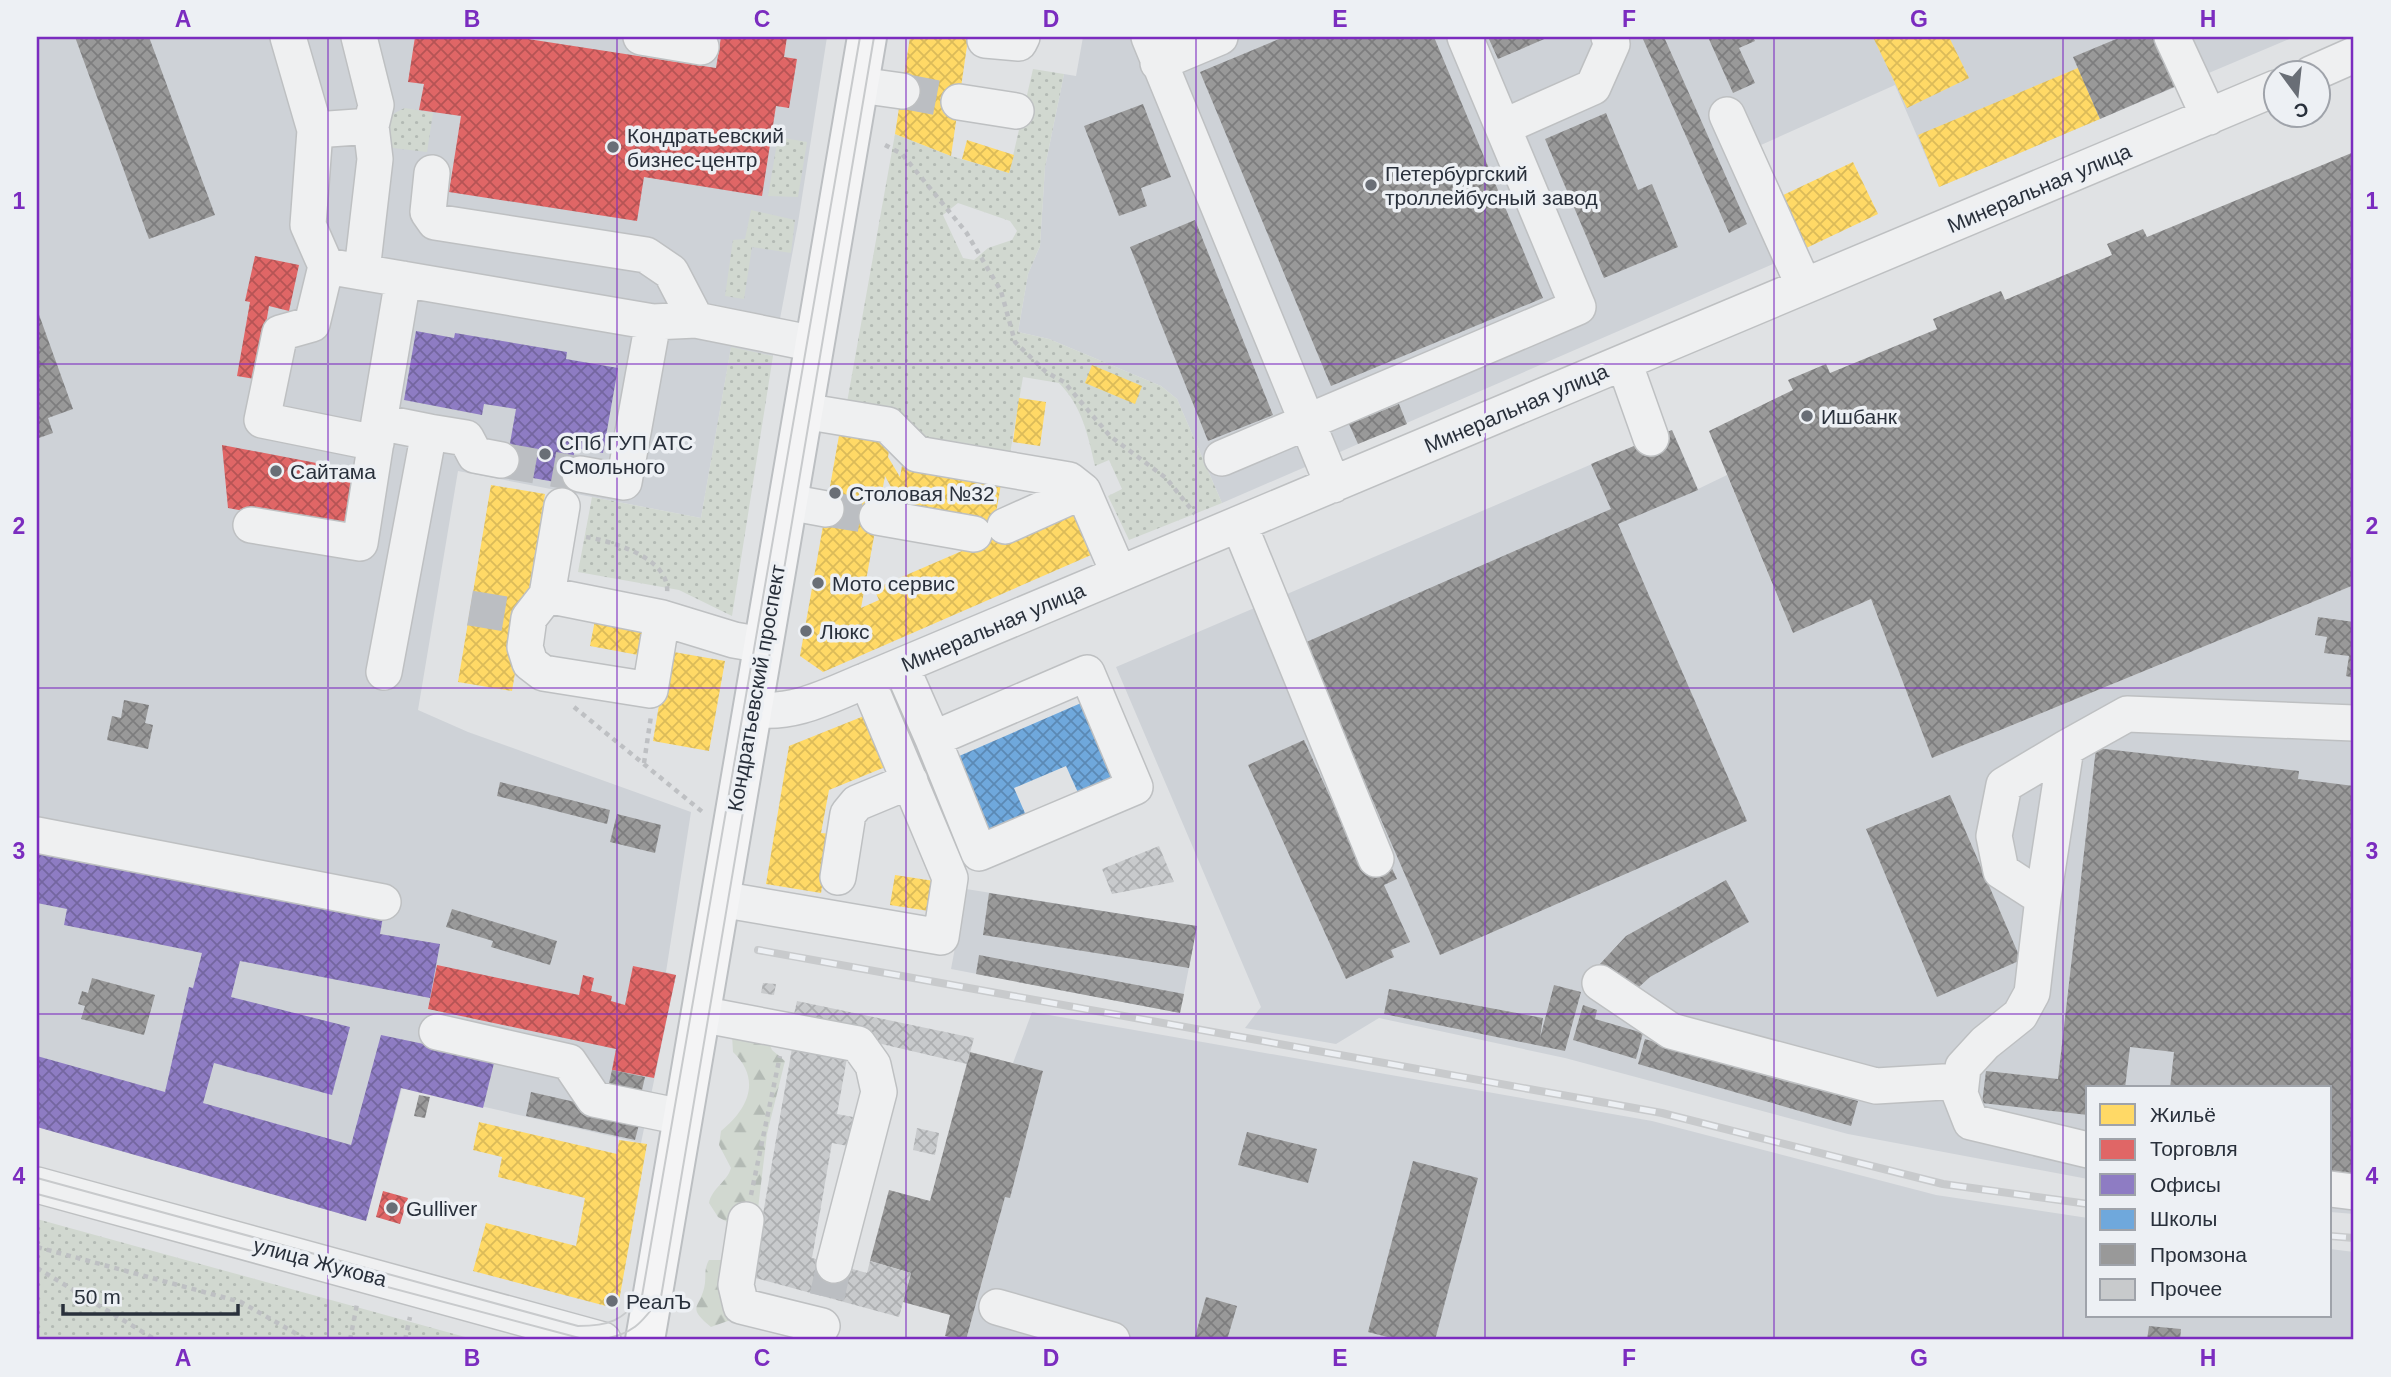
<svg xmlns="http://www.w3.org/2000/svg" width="2391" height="1377" font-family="Arial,sans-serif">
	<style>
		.built { fill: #ced2d7 }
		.grass { fill: url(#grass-dots); fill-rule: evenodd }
		.forest { fill: url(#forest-firs) }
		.homes { fill: url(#homes-cross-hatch) }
		.shops { fill: url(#shops-cross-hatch) }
		.offices { fill: url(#offices-cross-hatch) }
		.schools { fill: url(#schools-cross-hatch) }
		.industry { fill: url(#industry-cross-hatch) }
		.building { fill: url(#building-cross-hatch) }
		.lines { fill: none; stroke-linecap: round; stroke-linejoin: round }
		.minor-tunnel { stroke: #bbbec2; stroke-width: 35; stroke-dasharray: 35 18; stroke-linecap: butt }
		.minor-casing { stroke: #bec0c2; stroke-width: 38 }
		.major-casing { stroke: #bcbfc2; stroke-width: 42 }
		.path { stroke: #bec0c3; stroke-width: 4.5; stroke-dasharray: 5 5; stroke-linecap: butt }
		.minor { stroke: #eff0f1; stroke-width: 35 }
		.major { stroke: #f4f4f5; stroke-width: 38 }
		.tram { stroke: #c8cacc; stroke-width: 2 }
		.rail-casing { stroke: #c8cacc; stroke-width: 8 }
		.rail { stroke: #edf0f4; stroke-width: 5; stroke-dasharray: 16; stroke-linecap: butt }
		.grid { fill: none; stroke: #7b2cbf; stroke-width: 2; stroke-opacity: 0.55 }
		.poi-dot { fill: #696e76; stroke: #edf0f4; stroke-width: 2.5 }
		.labels { text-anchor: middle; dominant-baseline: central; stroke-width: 7; stroke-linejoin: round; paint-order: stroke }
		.poi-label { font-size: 21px; fill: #29303b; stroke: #edf0f4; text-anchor: start }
		.street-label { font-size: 21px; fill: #29303b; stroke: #edf0f4 }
		.neatline { fill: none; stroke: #7b2cbf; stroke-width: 2.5 }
		.grid-label { font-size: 23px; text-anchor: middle; font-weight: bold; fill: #7b2cbf }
	</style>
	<defs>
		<pattern id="grass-dots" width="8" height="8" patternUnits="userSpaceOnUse" patternTransform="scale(1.75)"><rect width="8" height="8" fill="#d1d8d0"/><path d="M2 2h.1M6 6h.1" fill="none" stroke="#b3bab4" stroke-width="1.8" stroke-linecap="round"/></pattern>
		<pattern id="forest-firs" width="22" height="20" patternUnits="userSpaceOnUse" patternTransform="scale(1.75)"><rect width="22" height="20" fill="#d1d8d0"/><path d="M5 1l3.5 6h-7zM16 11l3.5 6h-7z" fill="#b3bab4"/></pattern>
		<pattern id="homes-cross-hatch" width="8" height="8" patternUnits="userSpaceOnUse" patternTransform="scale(1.75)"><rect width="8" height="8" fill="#ffd966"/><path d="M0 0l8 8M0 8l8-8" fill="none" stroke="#dbbb59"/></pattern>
		<pattern id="shops-cross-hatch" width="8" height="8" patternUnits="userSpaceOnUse" patternTransform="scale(1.75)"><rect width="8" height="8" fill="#e06666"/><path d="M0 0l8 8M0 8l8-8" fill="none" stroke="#b65455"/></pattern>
		<pattern id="offices-cross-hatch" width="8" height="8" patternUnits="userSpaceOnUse" patternTransform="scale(1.75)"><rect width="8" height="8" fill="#8e7cc3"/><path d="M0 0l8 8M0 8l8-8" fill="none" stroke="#7466a0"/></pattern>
		<pattern id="schools-cross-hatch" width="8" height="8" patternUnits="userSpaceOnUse" patternTransform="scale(1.75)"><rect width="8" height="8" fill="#6fa8dc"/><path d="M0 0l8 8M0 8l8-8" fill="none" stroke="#5b89b4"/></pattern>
		<pattern id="industry-cross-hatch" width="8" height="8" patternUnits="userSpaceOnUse" patternTransform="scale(1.75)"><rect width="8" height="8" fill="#999"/><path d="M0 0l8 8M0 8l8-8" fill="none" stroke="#7d7d7e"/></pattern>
		<pattern id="building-cross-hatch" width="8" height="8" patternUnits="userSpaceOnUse" patternTransform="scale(1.75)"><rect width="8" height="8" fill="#c8cacc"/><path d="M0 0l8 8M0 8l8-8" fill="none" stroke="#acaeb0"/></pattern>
	</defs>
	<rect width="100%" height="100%" fill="#e0e2e4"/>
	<path class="built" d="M37 37H827L798 223 773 356 731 348 701 518 458 471 418 710 468 732 691 812 666 972 676 975 641 1143 402 1088 366 1221 37 1127Z
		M1083 37H2294L1939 187 1895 85 1752 149 1796 254 1222 503 1177 399 1161 386 1049 339 1018 332 1028 274 1040 246 1045 167 1064 74 1076 76Z
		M1672 430 1698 489 1727 475 1793 633 1871 599 1932 758 2354 585V1214L2330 1212V1088H2088V1179L1848 1134 1565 1058 1379 1018 1336 1044 1245 1028 1261 1007 1116 667Z
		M966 889 1197 926 1180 1013 951 969Z
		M1032 1012 1652 1121 1936 1195 2088 1218V1316H2330V1249L2354 1252V1340H966L1005 1197H1010L1043 1072 1013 1063Z"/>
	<path class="grass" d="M1033 69 1064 74 1045 167 1040 246 1028 274 1018 332 1049 339 1161 386 1177 399 1222 503 1129 540 1108 496 1122 489 1109 460 1095 466C1088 435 1082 406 1059 383L1023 377 1010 454 929 442 903 415 846 408 895 134 951 156 1009 173ZM958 203 1010 221 1017 231 1012 240 988 248 974 260 963 258 943 215Z
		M405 108 433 113 427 152 393 148C382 129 384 116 405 108Z
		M778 137 807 142 798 197 768 196Z
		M751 210 795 220 791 253 752 247 744 299 725 296 733 240 745 239Z
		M731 347 773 356 732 616 679 590 578 572 592 497 701 518Z
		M37 1219 476 1340H37Z"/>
	<path class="forest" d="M762 1026 772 1050 785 1061 767 1134 757 1217 740 1229 718 1217 709 1203C712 1188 727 1182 731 1168L719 1145 721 1131C748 1109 762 1080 733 1052L732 1035Z
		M709 1260H725L739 1317 711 1327C684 1305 702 1308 705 1283 706 1274 704 1269 709 1260Z"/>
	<path class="homes" d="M910 37 968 39 951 156 895 134Z
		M1873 37H1949L1969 78 1907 108Z
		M2078 68 2100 119 1939 187 1918 135Z
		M967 140 1014 155 1009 173 962 159Z
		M1853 162 1878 214 1800 251 1775 199Z
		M1092 365 1142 386 1135 404 1085 383Z
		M1019 398 1046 402 1040 446 1013 442Z
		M840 430 891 439 888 457 900 477 903 460 1002 478 994 525 894 508 896 496 885 476 861 608 879 600 874 589 1075 502 1098 552 823 672 800 656Z
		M491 485 545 494 512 691 458 682Z
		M595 620 654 631 649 657 590 646Z
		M668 651 725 661 709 751 653 741Z
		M874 712 895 763 829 790 821 833 831 834 821 893 766 884 789 746Z
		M895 875 934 881 929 911 890 905Z
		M479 1122 617 1154 619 1140 647 1144 619 1301 610 1307 473 1271 486 1223 576 1246 585 1198 498 1177 502 1157 473 1150Z"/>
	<path class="shops" d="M415 37H528V39L716 68 721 37H787L784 57 797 59 789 108 776 106 762 196 644 177 637 221 449 192 461 116 419 110 424 84 408 82Z
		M255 256 299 265 289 311 269 306 266 324 272 326 260 380 237 376 250 302 245 301Z
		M222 445 358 471 348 530 228 508Z
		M437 965 579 995 583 975 594 978 591 991 612 996 611 1001 625 1005 633 966 676 975 654 1078 612 1070 616 1049 428 1009Z
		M383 1191 408 1198 400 1224 376 1217Z"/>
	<path class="offices" d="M416 331 454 338 455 333 567 352 566 359 618 368 603 453 575 448 573 460 577 486 499 472 509 449 516 409 484 404 482 415 404 400Z
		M37 847 383 917 380 934 440 944 430 998 240 961 231 997 350 1027 332 1095 214 1063 203 1103 351 1145 381 1035 495 1059 483 1108 401 1088 366 1221 37 1127V1056L165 1092 189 987 193 988 202 953 64 925 67 909 37 903Z"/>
	<path class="schools" d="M1088 700 1122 779 1080 797 1066 766 1014 788 1028 820 984 839 950 760Z"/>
	<path class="industry" d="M75 37H149L215 215 149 239Z
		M1284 37H1434L1543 298 1331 386 1200 72Z
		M1488 37H1549L1498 59Z
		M1642 37H1664L1747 224 1729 233Z
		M1708 37H1753L1755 41 1739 48 1755 83 1733 93Z
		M2121 37H2160L2181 84 2100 119 2073 57Z
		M1143 104 1171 177 1141 188 1147 206 1119 216 1084 126Z
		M1606 113 1638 190 1652 184 1678 247 1604 278 1545 139Z
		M2354 152V585L1932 758 1871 599 1793 633 1709 431 1793 390 1788 380 1826 364 1830 373 1937 329 1933 319 2001 291 2005 300 2112 255 2107 244 2143 229 2147 237Z
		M1195 220 1273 415 1208 441 1130 247Z
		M37 309 73 409 48 418 53 433 39 438Z
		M1399 404 1407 424 1358 444 1349 424Z
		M1672 430 1698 490 1618 524 1747 821 1440 955 1304 643 1611 509 1591 464Z
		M2318 617 2354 622V678L2346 676 2349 656 2324 653 2327 637 2315 635Z
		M124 700 149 705 145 723 153 725 148 749 107 740 112 716 121 718Z
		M1304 740 1364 871 1388 860 1397 879 1384 885 1410 942 1391 950 1394 957 1346 979 1248 765Z
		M2096 748 2299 771 2298 779 2354 786V1177L2330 1175V1088H2170L2174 1052 2130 1047 2125 1088H2088V1115L1982 1103 1986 1071 2058 1079Z
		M500 782 610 810 607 824 497 796Z
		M1950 795 2021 960 1937 997 1866 829Z
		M617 814 661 825 655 853 610 842Z
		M1726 880 1749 922 1650 977 1639 987 1599 965 1626 936Z
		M989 893 1197 926 1189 968 983 935Z
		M452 909 557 941 550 965 491 947 493 941 446 927Z
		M979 955 1184 994 1180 1013 976 974Z
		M92 978 155 995 144 1035 81 1019 85 1006 78 1004 82 991 88 993Z
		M1554 985 1581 992 1565 1051 1384 1014 1389 989 1543 1018 1540 1038Z
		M1583 1005 1597 1010 1595 1019 1643 1033 1636 1059 1573 1040Z
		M1645 1039 1858 1101 1851 1126 1638 1064Z
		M970 1052 1043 1071 1010 1198 1005 1197 966 1340H961L945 1336 950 1315 903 1302 911 1273 870 1261 889 1190 930 1201Z
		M612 1070 645 1077 640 1099 607 1092Z
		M531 1092 641 1117 635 1140 526 1116Z
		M419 1095 430 1097 425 1118 414 1116Z
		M1247 1132 1317 1149 1308 1183 1238 1165Z
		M1413 1161 1478 1178 1435 1340H1399L1368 1332Z
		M1206 1297 1237 1306 1227 1340 1195 1337Z
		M2149 1326 2181 1329 2180 1340H2147Z"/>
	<path class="building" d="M1159 846 1174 882 1112 894 1102 869Z
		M763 983 776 984 774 995 761 993Z
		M797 1001 974 1038 967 1064 792 1023Z
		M792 1048 847 1058 837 1114 853 1117 848 1146 832 1143 812 1258 867 1273 870 1261 911 1273 899 1317 752 1277Z
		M917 1128 939 1133 935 1155 913 1150Z"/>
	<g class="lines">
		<path class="minor-tunnel" d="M902 91 959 102
			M501 460 580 474
			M826 509 877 517
			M470 608 524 617
			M827 1297 834 1265"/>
		<g class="minor-casing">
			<path id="minor" d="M288 37 315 130 308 225 326 266 653 322 696 320
				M359 37 376 105 371 126 375 159 362 271
				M641 37 701 47
				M1149 37 1333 485
				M2172 37 2209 117
				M985 40 1019 43 1022 37
				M1158 63 1220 37
				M2311 74 2354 55
				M859 85 902 91
				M959 102 1016 111
				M1727 115 1804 286
				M1503 127 1593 87 1612 44 1609 37
				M315 130 371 126
				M432 173 428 212 435 222 646 255 671 272 696 320 815 344
				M326 266 312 324 280 333 262 420 376 443
				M1624 362 1651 438
				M803 411 888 425 917 454 1069 480 1083 491 1119 574
				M429 432 466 438 475 455 501 460
				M1222 458 1578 307 1465 37
				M580 474 624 482 653 322
				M788 502 826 509
				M562 506 547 595 529 618 525 647 530 663 543 673 650 690 662 618
				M877 517 974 534
				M1239 524 1376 859
				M251 525 360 543 379 422
				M1005 526 1083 491
				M547 595 662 618 734 640 763 645
				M901 666 933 739 1087 673 1135 787 979 853 933 739
				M384 672 429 432 379 422 403 279
				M752 709C793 716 830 695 867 680L2276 88
				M37 835 383 902
				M838 877 848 814 857 803 910 781
				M2043 898 2001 871 1994 836 2004 785 2066 748
				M720 899 941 937 950 878 867 680
				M1600 983 1671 1031 1876 1086 1960 1081
				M700 1014 858 1044 873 1065 879 1092 834 1265
				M437 1032 569 1062 594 1099 682 1117
				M2088 1150 1971 1122 1960 1094 1963 1067 1985 1043 2020 1015 2032 993 2043 898 2066 748 2127 714 2354 723
				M37 1185 603 1340
				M2330 1189 2354 1192
				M746 1220 736 1285 741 1306 822 1326
				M997 1307 1112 1340"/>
		</g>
		<g class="major-casing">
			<path id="major" d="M645 1340 867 37"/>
		</g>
		<path class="path" d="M885 145 902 154 966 232 1001 291 1015 342 1046 372 1064 382 1110 436 1166 478 1195 514
			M586 537C611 541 671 558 667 593
			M574 707 705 814
			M644 763 651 716
			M751 1195 780 1056
			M37 1247 241 1302 307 1340
			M37 1268 156 1340
			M350 1340 357 1304
			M405 1340 410 1317"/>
		<use href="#minor" class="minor"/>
		<use href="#major" class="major"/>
		<path class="tram" d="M37 1178 578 1326C609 1326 622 1321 642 1296L860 37
			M37 1194 587 1340
			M597 1340C632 1336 642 1323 661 1297L874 37"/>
		<g class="rail-casing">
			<path id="rail" d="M758 950 1662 1113 1943 1184 2088 1204
				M2330 1236 2354 1238"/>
		</g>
		<use href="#rail" class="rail"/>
	</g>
	<path class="grid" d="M328 37V1340M617 37V1340M906 37V1340M1196 37V1340M1485 37V1340M1774 37V1340M2063 37V1340M37 364H2354M37 688H2354M37 1014H2354"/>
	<g class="poi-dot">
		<circle cx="613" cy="147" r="7"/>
		<circle cx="1371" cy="185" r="7"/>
		<circle cx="1807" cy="416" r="7"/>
		<circle cx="545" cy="454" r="7"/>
		<circle cx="276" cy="471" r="7"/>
		<circle cx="835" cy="493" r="7"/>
		<circle cx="818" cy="583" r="7"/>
		<circle cx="806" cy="631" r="7"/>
		<circle cx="392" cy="1208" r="7"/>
		<circle cx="612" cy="1301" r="7"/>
	</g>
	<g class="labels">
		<g class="poi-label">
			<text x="627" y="135">Кондратьевский<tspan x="627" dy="24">бизнес-центр</tspan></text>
			<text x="1385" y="173">Петербургский<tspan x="1385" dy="24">троллейбусный завод</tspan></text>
			<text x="1821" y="416">Ишбанк</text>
			<text x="559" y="442">СПб ГУП АТС<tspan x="559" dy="24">Смольного</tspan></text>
			<text x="290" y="471">Сайтама</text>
			<text x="849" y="493">Столовая №32</text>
			<text x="832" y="583">Мото сервис</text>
			<text x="820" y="631">Люкс</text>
			<text x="406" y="1208">Gulliver</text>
			<text x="626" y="1301">РеалЪ</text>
		</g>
		<g class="street-label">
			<text transform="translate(2039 188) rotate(-23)">Минеральная улица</text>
			<text transform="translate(1516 408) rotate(-23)">Минеральная улица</text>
			<text transform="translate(993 627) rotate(-23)">Минеральная улица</text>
			<text transform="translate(756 688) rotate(-80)">Кондратьевский проспект</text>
			<text transform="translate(320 1262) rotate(15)">улица Жукова</text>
		</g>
	</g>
	<rect width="2391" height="1377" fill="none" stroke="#edf0f4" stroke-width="77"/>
	<rect x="2086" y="1086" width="245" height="231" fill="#edf0f4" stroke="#9fa3aa" stroke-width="2"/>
	<rect x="2100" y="1104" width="35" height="21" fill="#ffd966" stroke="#9fa3aa" stroke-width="2"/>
	<text x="2150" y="1122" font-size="21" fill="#29303b">Жильё</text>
	<rect x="2100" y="1139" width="35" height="21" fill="#e06666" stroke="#9fa3aa" stroke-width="2"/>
	<text x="2150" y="1156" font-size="21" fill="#29303b">Торговля</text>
	<rect x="2100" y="1174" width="35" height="21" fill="#8e7cc3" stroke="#9fa3aa" stroke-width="2"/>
	<text x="2150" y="1192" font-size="21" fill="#29303b">Офисы</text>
	<rect x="2100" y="1209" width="35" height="21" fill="#6fa8dc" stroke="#9fa3aa" stroke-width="2"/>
	<text x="2150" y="1226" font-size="21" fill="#29303b">Школы</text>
	<rect x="2100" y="1244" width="35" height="21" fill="#999999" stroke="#9fa3aa" stroke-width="2"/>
	<text x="2150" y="1262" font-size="21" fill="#29303b">Промзона</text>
	<rect x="2100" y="1279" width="35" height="21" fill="#c8cacc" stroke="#9fa3aa" stroke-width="2"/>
	<text x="2150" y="1296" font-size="21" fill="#29303b">Прочее</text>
	<g transform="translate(2297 94) rotate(165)"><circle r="33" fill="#edf0f4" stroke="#9fa3aa" stroke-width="2"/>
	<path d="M0-5L12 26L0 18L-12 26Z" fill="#696e76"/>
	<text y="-10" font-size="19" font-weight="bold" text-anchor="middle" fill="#29303b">С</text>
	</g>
	<path d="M63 1304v10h175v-10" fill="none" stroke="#29303b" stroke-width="3.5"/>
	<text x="74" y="1304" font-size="21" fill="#29303b" stroke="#edf0f4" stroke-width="5" paint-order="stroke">50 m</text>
	<rect x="38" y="38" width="2314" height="1300" class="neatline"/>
	<g class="grid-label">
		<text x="183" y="27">A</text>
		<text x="472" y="27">B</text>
		<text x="762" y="27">C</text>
		<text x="1051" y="27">D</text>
		<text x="1340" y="27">E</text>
		<text x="1629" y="27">F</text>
		<text x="1919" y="27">G</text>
		<text x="2208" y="27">H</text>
		<text x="19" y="209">1</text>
		<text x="2372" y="209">1</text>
		<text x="19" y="534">2</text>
		<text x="2372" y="534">2</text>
		<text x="19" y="859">3</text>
		<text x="2372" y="859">3</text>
		<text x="19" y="1184">4</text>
		<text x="2372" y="1184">4</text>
		<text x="183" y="1366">A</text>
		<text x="472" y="1366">B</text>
		<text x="762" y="1366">C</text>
		<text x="1051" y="1366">D</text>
		<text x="1340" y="1366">E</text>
		<text x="1629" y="1366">F</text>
		<text x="1919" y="1366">G</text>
		<text x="2208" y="1366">H</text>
	</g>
</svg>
